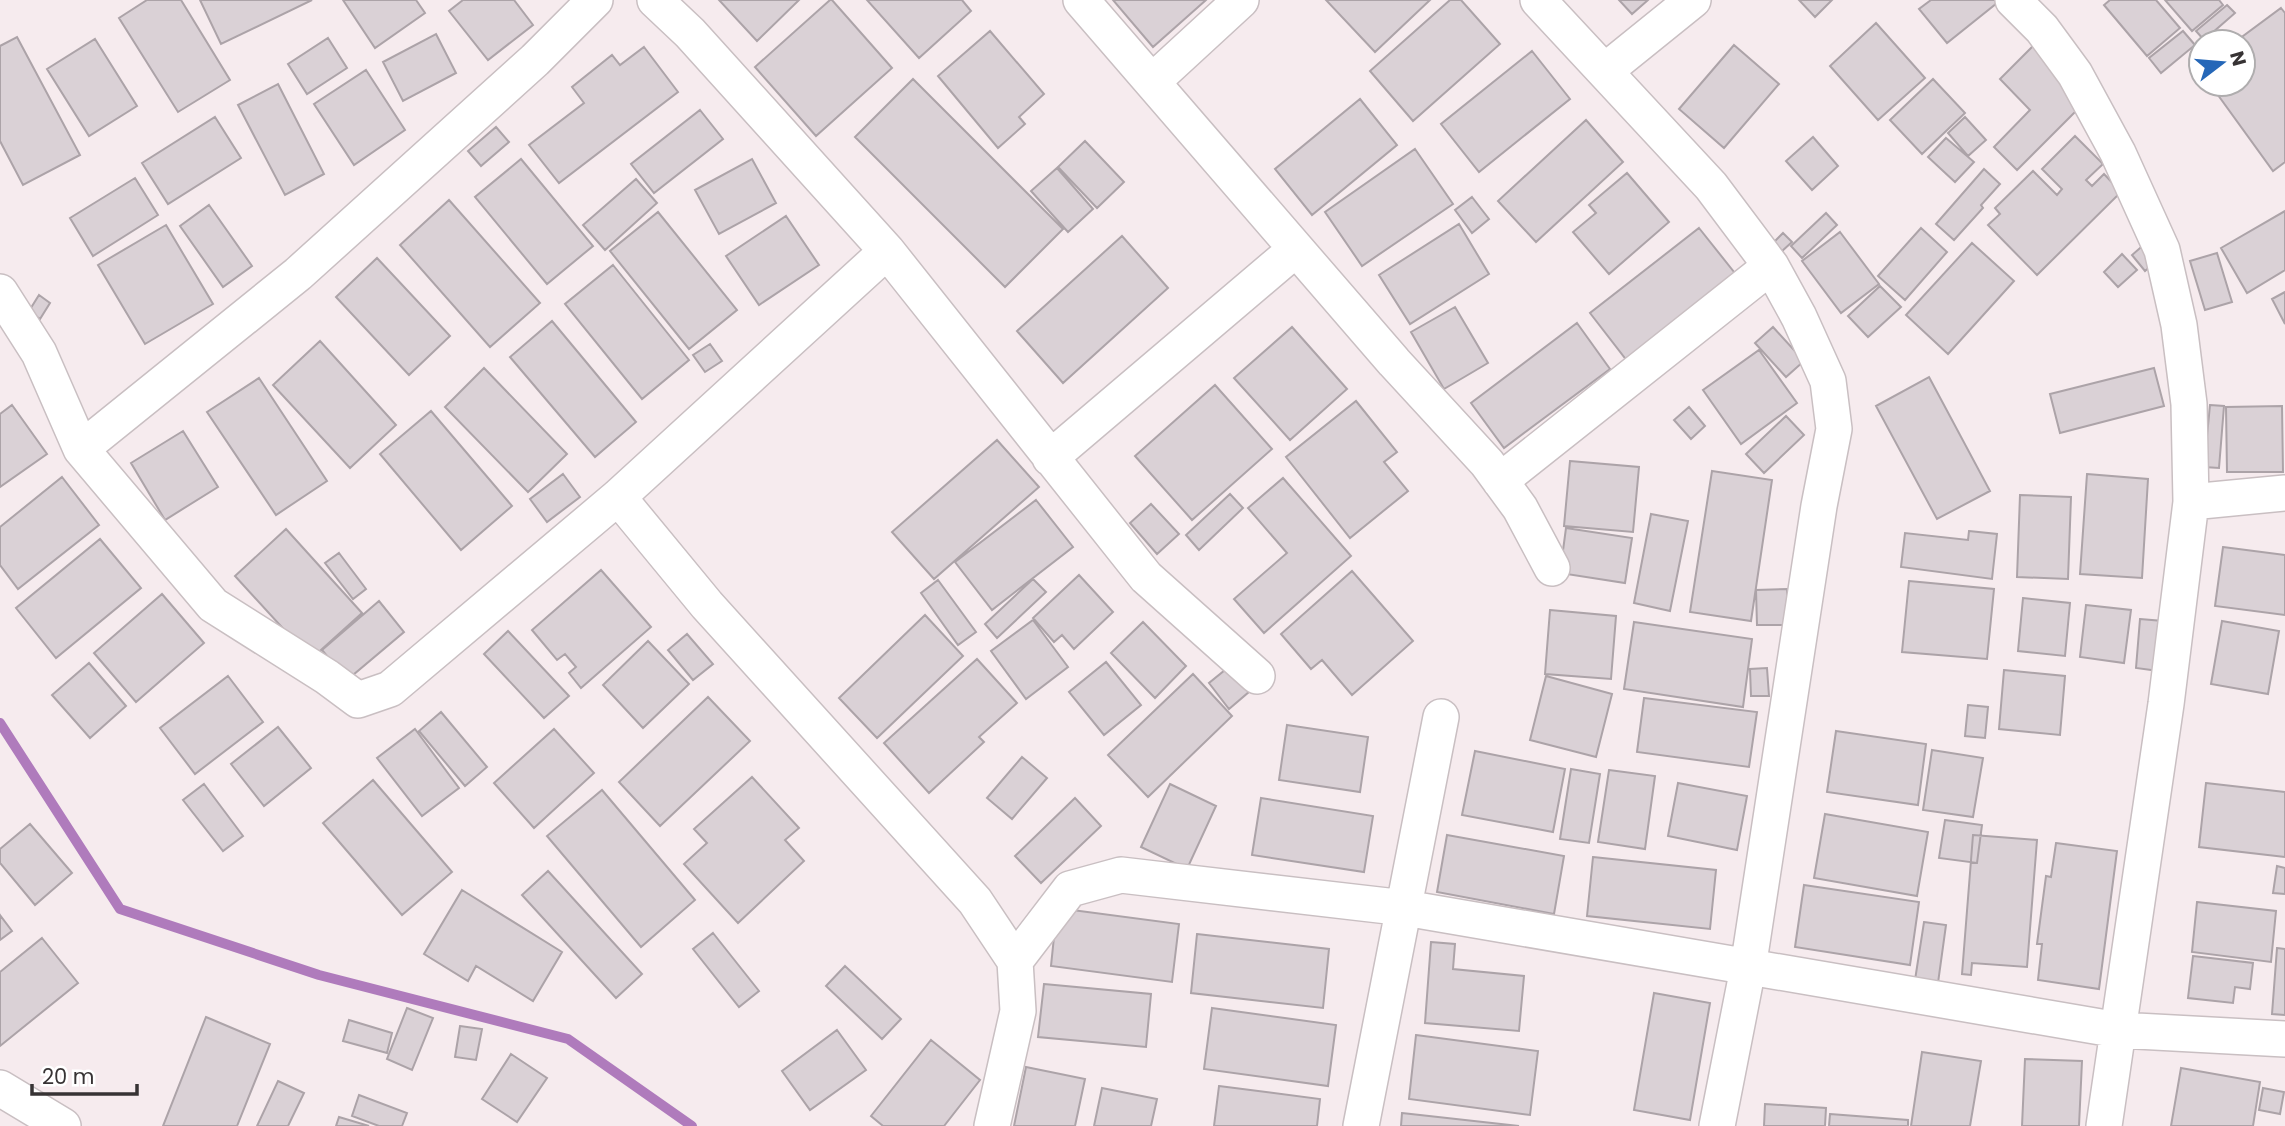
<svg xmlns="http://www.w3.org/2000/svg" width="2285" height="1126" font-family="Poppins,sans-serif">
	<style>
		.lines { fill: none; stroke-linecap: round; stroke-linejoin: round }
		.stream { stroke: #af7bbc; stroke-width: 10 }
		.building { fill: #dad1d6; stroke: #aca3a8; stroke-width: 2 }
		.street-casing { stroke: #c9bfc2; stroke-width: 38 }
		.street { stroke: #fff; stroke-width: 35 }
	</style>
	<rect width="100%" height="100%" fill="#f6ebee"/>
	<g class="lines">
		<path class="stream" d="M0 723 120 909 319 975 568 1039 692 1126"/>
	</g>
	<path class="building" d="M147 0H181L230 80 178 112 119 18Z
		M200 0H312L221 44Z
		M343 0H416L425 13 375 48Z
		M463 0H514L533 25 488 60 449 11Z
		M719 0H799L757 41Z
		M830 0H832L892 68 816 136 755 67Z
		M867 0H962L971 11 919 58Z
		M1113 0H1206L1153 47Z
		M1326 0H1430L1375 52Z
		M1450 0H1461L1500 44 1413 121 1370 71Z
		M1619 0H1648L1632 14Z
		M1799 0H1832L1815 17Z
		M1931 0H1995L1997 3 1947 43 1919 9Z
		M2110 0H2156L2180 28 2147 56 2104 5Z
		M2165 0H2219L2223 5 2192 31Z
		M2227 5 2235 13 2204 40 2196 31Z
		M2281 8 2285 13V162L2273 171 2210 84H2243V42H2235Z
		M1876 23 1925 78 1878 120 1830 66Z
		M990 31 1044 94 1019 117 1025 124 998 148 938 76Z
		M2183 31 2195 45 2161 73 2149 58Z
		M436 34 456 73 403 101 383 62Z
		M17 37 80 155 23 185 0 141V46Z
		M328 38 347 68 307 94 288 64Z
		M95 39 137 106 89 136 47 69Z
		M1734 45 1779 84 1724 148 1679 109Z
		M2033 46 2087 100 2017 170 1994 147 2030 110 2000 79Z
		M644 47 678 92 559 183 529 145 584 103 572 87 612 55 620 65Z
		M1532 51 1570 99 1479 172 1441 124Z
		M366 70 405 130 354 165 314 104Z
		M913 79 1063 229 1005 287 855 137Z
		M1933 79 1965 113 1922 154 1890 120Z
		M278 84 324 174 285 195 238 105Z
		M1360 99 1397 145 1312 215 1275 169Z
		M700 110 723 139 654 193 631 164Z
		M215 117 241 158 168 204 142 163Z
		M1965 117 1986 140 1968 156 1948 133Z
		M1586 120 1623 162 1536 242 1498 201Z
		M496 127 509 142 481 166 468 151Z
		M2075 136 2103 164 2086 180 2092 186 2104 174 2121 192 2037 275 1988 225 2000 214 1995 208 2033 171 2057 195 2062 189 2042 169Z
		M1813 137 1838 166 1812 190 1786 161Z
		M1946 138 1974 162 1955 182 1928 157Z
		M1085 141 1124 182 1097 208 1058 167Z
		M1415 149 1453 204 1362 266 1325 212Z
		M521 159 593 246 547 284 475 197Z
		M752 159 776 203 719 234 695 190Z
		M1057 168 1093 209 1068 232 1031 191Z
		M1984 169 2000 184 1981 205 1983 208 1954 240 1936 224Z
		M1627 173 1669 222 1609 274 1573 232 1596 213 1589 205Z
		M135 178 158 215 93 256 70 218Z
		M636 179 657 203 605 250 583 225Z
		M1472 197 1489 219 1472 233 1455 210Z
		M449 200 540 303 490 347 400 245Z
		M209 205 252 266 223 287 180 226Z
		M2285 211V270L2247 293 2221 248Z
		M658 212 737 310 689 349 610 251Z
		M1826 213 1837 225 1802 258 1791 246Z
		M786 216 819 265 759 305 726 256Z
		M1459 224 1489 274 1410 324 1379 275Z
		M166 225 213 304 145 344 98 265Z
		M1699 228 1738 277 1628 362 1590 313Z
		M1921 228 1947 252 1905 300 1878 276Z
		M1840 232 1879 284 1841 313 1802 261Z
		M1783 233 1792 242 1781 252 1773 243Z
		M1122 236 1168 288 1063 383 1017 331Z
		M2147 242 2160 258 2145 271 2132 255Z
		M1972 243 2014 281 1948 354 1906 315Z
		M2217 253 2232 302 2205 310 2190 261Z
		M2122 254 2137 270 2118 287 2104 272Z
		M377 258 450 336 409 375 336 297Z
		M613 265 689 360 642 399 565 304Z
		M1880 286 1901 307 1868 337 1848 316Z
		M2285 292V324L2272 299Z
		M39 295 50 303 40 319 29 311Z
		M1455 307 1488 363 1444 389 1411 332Z
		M552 321 636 422 595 457 510 357Z
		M1577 323 1610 369 1504 448 1471 403Z
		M1292 327 1347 389 1290 440 1234 378Z
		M1773 327 1804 361 1786 377 1755 343Z
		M320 341 396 425 350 468 273 385Z
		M710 344 722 361 705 372 693 355Z
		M1759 350 1797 403 1741 444 1703 390Z
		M484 368 567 454 528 492 445 407Z
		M2154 368 2164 406 2060 433 2050 394Z
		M1929 377 1990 491 1937 519 1876 406Z
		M259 378 327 481 276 515 207 412Z
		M1215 385 1272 449 1192 520 1135 456Z
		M1356 401 1397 452 1384 462 1408 491 1350 538 1286 457Z
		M12 405 47 454 0 487V414Z
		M2210 405 2224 406 2219 468 2204 467Z
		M2282 406 2283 472H2227L2226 407Z
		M1689 407 1705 426 1691 439 1674 420Z
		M431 411 512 506 461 550 380 454Z
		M1786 416 1804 435 1764 473 1746 454Z
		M183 431 218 487 165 520 131 463Z
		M997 440 1039 487 934 579 892 532Z
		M1570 461 1639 467 1633 532 1564 526Z
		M1712 471 1772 480 1751 621 1690 612Z
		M563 474 580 497 547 522 530 499Z
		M2087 474 2148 479 2142 578 2080 574Z
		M62 477 99 525 18 589 0 565V527Z
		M1283 478 1351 556 1264 633 1234 599 1287 553 1248 508Z
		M1230 494 1243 508 1199 550 1186 535Z
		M2020 495 2071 497 2068 579 2017 577Z
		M1036 500 1073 547 992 610 955 562Z
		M1151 504 1179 534 1157 554 1130 523Z
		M1651 514 1688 521 1670 611 1634 603Z
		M1566 528 1632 538 1625 583 1560 573Z
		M286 529 362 613 311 659 235 576Z
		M1969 531 1997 534 1992 579 1901 567 1905 533 1968 540Z
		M100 539 141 588 56 658 16 608Z
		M2223 547 2285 555V615L2215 606Z
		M339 553 366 589 353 599 325 563Z
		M601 570 651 627 581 688 569 673 576 667 565 654 557 660 532 630Z
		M1352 571 1413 641 1352 695 1322 660 1311 669 1281 634Z
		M1079 575 1113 612 1074 649 1062 635 1054 642 1033 618Z
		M1033 579 1046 592 997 638 985 624Z
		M938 580 976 632 958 645 921 593Z
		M1909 581 1994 589 1987 659 1902 652Z
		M1787 589 1788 625H1757L1756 590Z
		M162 594 204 643 136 702 94 653Z
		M2023 598 2070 603 2065 656 2018 651Z
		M379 601 404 632 347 680 322 650Z
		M2086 605 2131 610 2124 663 2080 657Z
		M1550 610 1616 616 1611 679 1545 674Z
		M925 615 963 656 877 738 839 698Z
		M2140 619 2163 621 2159 671 2136 668Z
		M1033 620 1068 667 1026 699 991 651Z
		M2222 621 2279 631 2268 694 2211 684Z
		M1143 622 1186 666 1155 698 1111 653Z
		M1634 622 1752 639 1743 707 1624 689Z
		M508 631 569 696 544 718 484 654Z
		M687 634 713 664 693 680 668 650Z
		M648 641 689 684 643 728 603 685Z
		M977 659 1017 703 979 737 984 742 929 793 884 743Z
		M1106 662 1141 705 1104 735 1069 692Z
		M89 663 126 706 90 738 52 695Z
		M1230 666 1250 691 1229 709 1209 683Z
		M1767 668 1769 696H1751L1750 669Z
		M2004 670 2065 676 2060 735 1999 729Z
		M1193 674 1232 716 1148 797 1108 755Z
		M228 676 263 722 195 774 160 728Z
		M1546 676 1612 694 1596 757 1530 740Z
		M708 697 750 741 660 826 619 782Z
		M1644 698 1757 712 1749 767 1637 752Z
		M1968 705 1988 707 1985 738 1965 736Z
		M441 712 487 767 465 786 419 731Z
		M1287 725 1368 737 1360 792 1279 780Z
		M278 727 311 768 264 806 231 764Z
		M415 729 459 788 422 816 377 758Z
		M554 729 594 773 534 828 494 783Z
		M1836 731 1926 744 1918 805 1827 792Z
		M1932 750 1983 758 1973 817 1923 810Z
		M1475 751 1565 769 1553 832 1462 815Z
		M1022 757 1047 778 1012 819 987 798Z
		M1571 769 1600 774 1589 843 1560 839Z
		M1609 770 1655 776 1645 849 1598 842Z
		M752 777 799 828 785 840 804 861 738 923 684 864 707 843 694 829Z
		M373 780 452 872 402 915 323 823Z
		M1678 783 1747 796 1737 850 1668 836Z
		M2206 783 2285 792V857L2199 847Z
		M204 784 243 836 223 851 183 800Z
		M1170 784 1216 806 1187 869 1141 847Z
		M602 790 695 900 641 947 547 836Z
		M1075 798 1101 826 1041 883 1015 856Z
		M1261 798 1373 816 1364 872 1252 855Z
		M1825 814 1928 832 1917 896 1814 878Z
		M1945 820 1982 825 1977 863 1939 858Z
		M30 824 72 873 35 905 0 863V849Z
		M1447 835 1564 856 1554 914 1437 892Z
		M1973 835 2037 840 2027 967 1972 963 1971 975 1962 974Z
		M2056 843 2117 851 2099 989 2038 980 2042 944H2037L2046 876 2051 877Z
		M1593 857 1716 870 1710 929 1587 916Z
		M2277 866 2285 868V894L2273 893Z
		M548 871 642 974 616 998 522 895Z
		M1804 885 1919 902 1910 965 1795 947Z
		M462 890 562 952 533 1001 476 966 468 981 424 954Z
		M2197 902 2276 911 2271 962 2192 952Z
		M1057 908 1179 924 1172 982 1051 966Z
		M0 915 12 931 0 940Z
		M1924 922 1946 925 1938 983 1915 980Z
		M713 933 759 991 739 1007 693 949Z
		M1197 934 1329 949 1323 1008 1191 993Z
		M42 938 78 983 0 1046V972Z
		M1431 942 1455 944 1453 969 1524 976 1519 1031 1425 1023Z
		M2277 948 2285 949V1015L2272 1014Z
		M2193 956 2253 963 2250 989 2235 987 2233 1003 2188 998Z
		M845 966 901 1019 882 1039 826 986Z
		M1044 984 1151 994 1146 1047 1038 1037Z
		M1654 993 1710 1003 1690 1120 1634 1110Z
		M407 1008 433 1018 412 1070 387 1059Z
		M1212 1008 1336 1025 1328 1086 1204 1069Z
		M206 1017 270 1044 237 1126H163Z
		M349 1020 392 1033 387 1053 343 1041Z
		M460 1026 482 1029 476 1060 455 1057Z
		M837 1030 866 1070 810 1110 782 1071Z
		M1416 1035 1538 1051 1530 1115 1409 1099Z
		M931 1040 980 1080 944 1126H883L871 1116Z
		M1922 1052 1981 1061 1970 1126H1911Z
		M511 1054 547 1078 517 1122 482 1099Z
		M2025 1059 2082 1061 2079 1126H2022Z
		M1026 1067 1085 1079 1075 1126H1014Z
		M2181 1068 2260 1082 2253 1126H2171Z
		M278 1081 304 1093 288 1126H257Z
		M1219 1086 1320 1099 1317 1126H1214Z
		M1102 1088 1157 1099 1151 1126H1094Z
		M2263 1088 2284 1092 2280 1114 2259 1110Z
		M359 1095 407 1113 402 1126H379L352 1116Z
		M1765 1104 1826 1108 1825 1126H1764Z
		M1402 1113 1519 1126H1401Z
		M1830 1114 1908 1120V1126H1829Z
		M339 1117 369 1126H336Z"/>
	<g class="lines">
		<g class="street-casing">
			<path id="street" d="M655 0 690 33 887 251 1146 577 1257 676
				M1081 0 1394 362 1487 463 1520 508 1552 568
				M1538 0 1711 186 1771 266 1799 317 1828 381 1834 429 1819 506 1748 968 1717 1126
				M2013 0 2042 29 2075 74 2118 153 2162 250 2179 325 2189 404 2191 502 2166 704 2104 1126
				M1605 71 1693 0
				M1153 81 1241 0
				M0 292 39 353 81 449 213 605 327 677 358 700 390 689 618 497 887 251
				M81 449 298 274 535 60 595 0
				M1050 458 1296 249
				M1500 481 1771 266
				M618 497 707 605 975 901 1015 961 1018 1011 992 1126
				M2191 502 2285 493
				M1015 961 1070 889 1121 875 1405 908 2118 1030 2285 1039
				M0 1088 63 1126
				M1361 1126 1441 717"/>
		</g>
		<use href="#street" class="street"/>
	</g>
	<g transform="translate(2222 63) rotate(74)"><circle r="33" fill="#ffffff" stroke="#afadae" stroke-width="2"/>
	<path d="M0-5L12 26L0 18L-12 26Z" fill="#2567b8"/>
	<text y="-10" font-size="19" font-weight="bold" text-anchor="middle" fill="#373334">N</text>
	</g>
	<path d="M32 1084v10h105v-10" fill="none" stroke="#373334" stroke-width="3.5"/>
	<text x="42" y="1084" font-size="21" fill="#373334" stroke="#ffffff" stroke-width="5" paint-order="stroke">20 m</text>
</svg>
